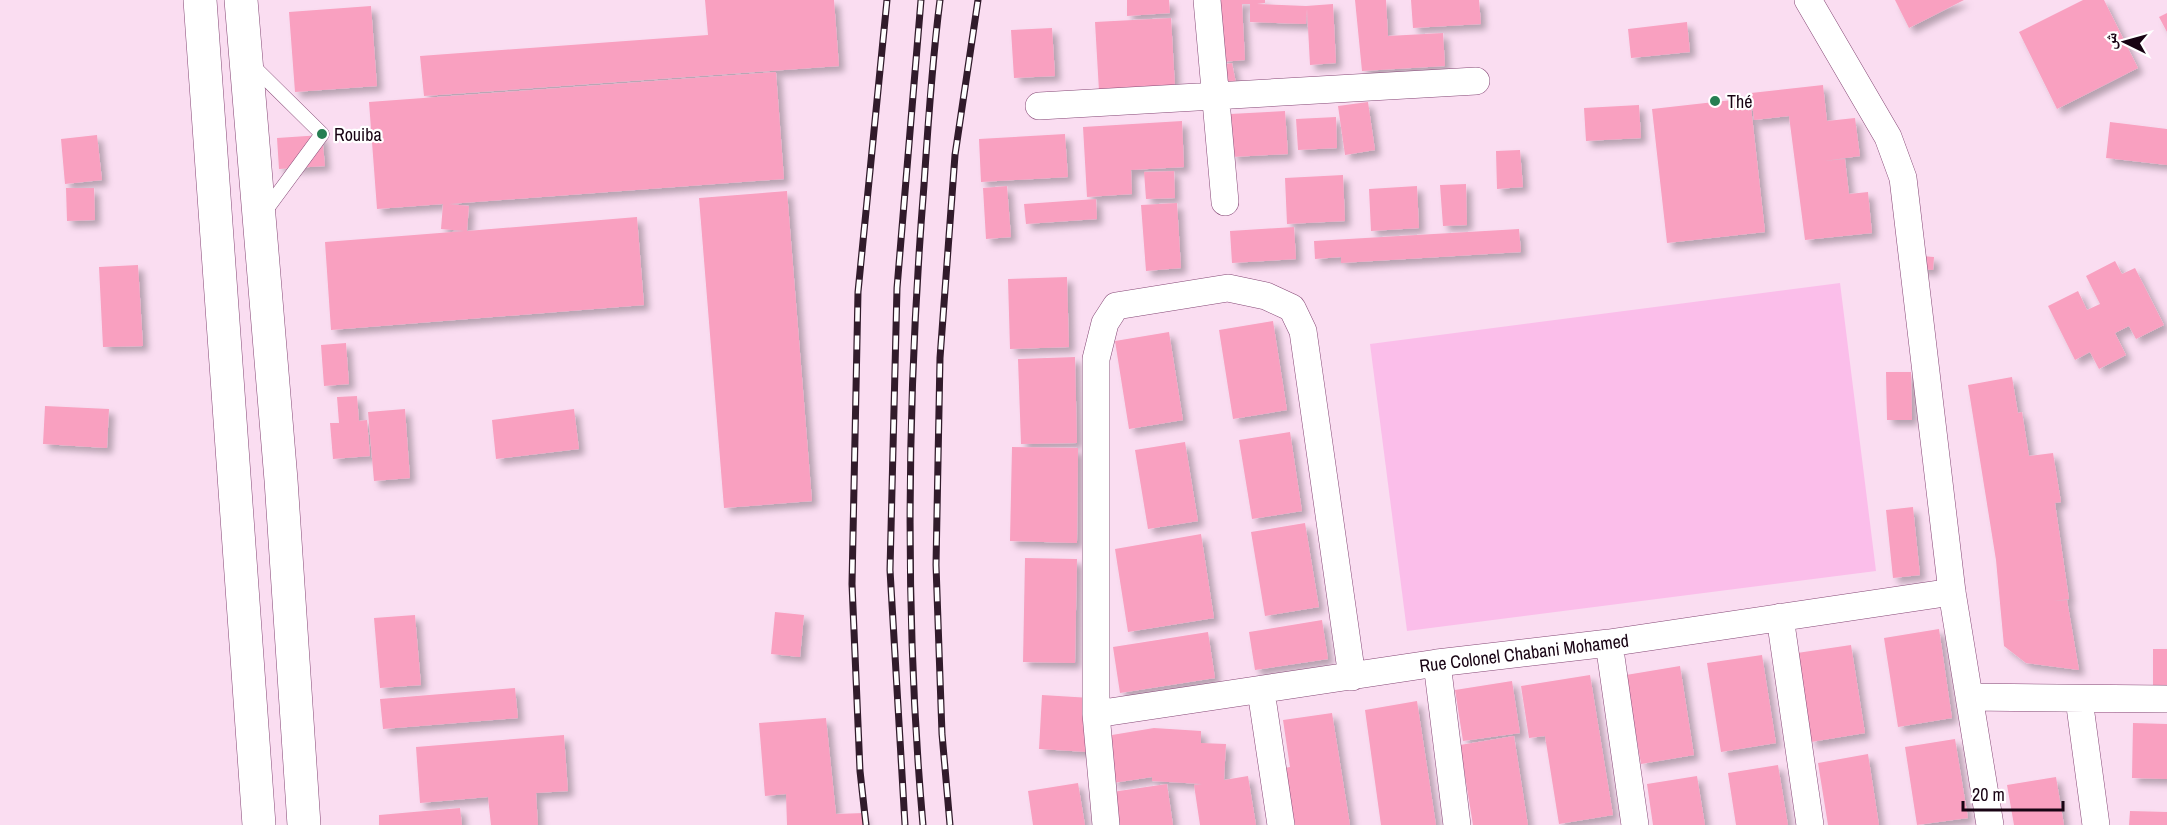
<svg xmlns="http://www.w3.org/2000/svg" width="2167" height="825" font-family="'Archivo Narrow','Noto Naskh Arabic',sans-serif">
	<style>
		.green { fill: #fbbeea }
		.building { fill: #f9a0c0; filter: url(#shadow) }
		.lines { fill: none; stroke-linecap: round; stroke-linejoin: round }
		.lane-casing { stroke: #854775; stroke-width: 15 }
		.street-casing { stroke: #854775; stroke-width: 28 }
		.highway-casing { stroke: #854775; stroke-width: 34 }
		.lane { stroke: #fff; stroke-width: 14 }
		.street { stroke: #fff; stroke-width: 27 }
		.highway { stroke: #fff; stroke-width: 33 }
		.rail-casing { stroke: #311b2b; stroke-width: 7 }
		.rail { stroke: #fff; stroke-width: 4.5; stroke-dasharray: 14; stroke-linecap: butt }
		.poi-dot { fill: #267e52; stroke: #fff; stroke-width: 2 }
		.labels { text-anchor: middle; dominant-baseline: central; stroke-width: 4.5; stroke-linejoin: round; paint-order: stroke }
		.poi-label { font-size: 18px; fill: #180313; stroke: #fff; text-anchor: start }
		.street-label { font-size: 18px; fill: #180313; stroke: #fff }
	</style>
	<defs>
		<filter id="shadow"><feDropShadow dx="5.5" dy="5.5" stdDeviation="3" flood-color="#0004"/></filter>
	</defs>
	<rect width="100%" height="100%" fill="#faddf1"/>
	<path class="green" d="M1840 283 1876 571 1407 631 1370 344Z"/>
	<path class="building" d="M705 0H834L839 66 424 96 420 56 708 35Z
		M1127 0H1169L1170 13 1127 16Z
		M1218 0H1265V3L1257 4 1306 6 1333 4 1336 63 1310 65 1307 9 1306 24 1250 22V4H1242L1245 60 1221 62Z
		M1355 0H1386L1388 36 1443 33 1445 66 1362 71Z
		M1411 0H1479L1481 24 1413 28Z
		M1895 0H1964L1909 28Z
		M2083 0H2104L2138 68 2057 109 2019 32Z
		M371 6 377 86 295 92 289 12Z
		M2167 13V32L2159 17Z
		M1171 18 1175 87 1099 91 1095 22Z
		M1687 22 1690 52 1631 58 1628 29Z
		M1052 28 1055 76 1014 78 1011 30Z
		M1232 63 1237 88 1220 91 1215 66Z
		M776 72 784 179 449 204 469 206 467 231 637 217 644 305 331 330 325 242 465 231 441 229 443 204 377 209 369 102Z
		M1823 85 1827 121 1855 118 1860 156 1824 161 1845 159 1849 194 1868 192 1872 233 1805 240 1789 116 1754 120 1751 93Z
		M1750 98 1765 232 1667 243 1652 109Z
		M1368 102 1375 150 1345 155 1338 106Z
		M1639 105 1641 138 1586 141 1584 108Z
		M1285 111 1288 154 1232 157 1230 114Z
		M1336 117 1337 148 1298 150 1296 119Z
		M1182 121 1184 167 1131 170 1132 194 1087 197 1083 127Z
		M2110 122 2167 129V165L2106 158Z
		M1065 134 1068 177 981 182 979 139Z
		M97 135 102 180 65 184 61 139Z
		M322 135 325 166 279 169 277 138Z
		M1520 150 1523 187 1497 189 1496 151Z
		M1174 171 1175 198 1146 199 1144 172Z
		M1343 175 1345 221 1287 224 1285 178Z
		M1466 184 1467 225 1443 226 1440 185Z
		M1007 186 1011 237 986 239 983 188Z
		M1417 186 1419 228 1371 231 1369 189Z
		M66 188H94L95 220 67 221Z
		M787 191 812 501 724 508 699 198Z
		M1096 199 1097 219 1026 224 1024 204Z
		M1177 203 1181 268 1146 271 1141 205Z
		M1294 227 1296 259 1232 263 1230 231Z
		M1519 229 1521 252 1341 263V257L1315 259 1314 241Z
		M1909 255 1934 257 1933 270 1908 268Z
		M2115 261 2122 274 2135 268 2164 325 2136 339 2129 326 2115 333 2126 355 2099 369 2090 352 2075 360 2048 306 2078 291 2087 310 2100 304 2086 276Z
		M138 265 143 346 103 347 99 267Z
		M1067 277 1069 347 1010 349 1008 279Z
		M1273 321 1287 410 1233 419 1219 330Z
		M1169 332 1183 420 1129 429 1115 341Z
		M346 343 349 384 324 386 321 345Z
		M1075 357 1077 443 1021 444 1018 359Z
		M1886 372H1911L1912 420H1887Z
		M2012 377 2018 413 2022 412 2029 456 2053 453 2061 502 2055 503 2069 599 2054 601 2067 600 2079 670 2026 663 2004 646 1996 560 1968 385Z
		M357 396 359 421 367 420 370 456 333 459 330 423H339L337 397Z
		M45 406 109 409 107 448 43 444Z
		M405 409 410 478 374 481 368 412Z
		M574 409 579 449 496 459 492 420Z
		M1290 432 1302 511 1252 519 1239 440Z
		M1185 442 1198 521 1148 529 1135 450Z
		M1012 447 1078 448 1077 543 1010 541Z
		M1913 507 1920 575 1893 578 1886 510Z
		M1305 523 1319 607 1265 616 1251 532Z
		M1201 534 1214 618 1128 632 1115 549Z
		M1025 558 1077 559 1075 663 1023 662Z
		M775 612 804 615 800 657 771 654Z
		M415 615 421 685 380 688 374 618Z
		M1322 620 1328 659 1255 670 1249 632Z
		M1939 629 1952 718 1898 727 1884 638Z
		M1208 632 1215 678 1120 693 1113 647Z
		M1851 645 1865 733 1811 742 1797 653Z
		M2153 649H2167V687H2153Z
		M1762 655 1776 743 1721 752 1707 663Z
		M1680 666 1694 755 1641 764 1626 675Z
		M1590 675 1613 815 1559 824 1545 736 1529 738 1521 686Z
		M1512 681 1520 733 1463 741 1455 690Z
		M515 688 518 718 383 729 380 699Z
		M1042 695 1091 698 1088 752 1039 749Z
		M1417 701 1436 825H1381L1365 710Z
		M1332 713 1350 825H1295L1285 768 1290 767 1283 720Z
		M826 718 836 814 864 813V825H787L786 794 765 796 759 723Z
		M2133 723 2167 724V779L2132 778Z
		M1154 728 1201 731V743L1226 744 1224 780 1248 776 1256 825H1200L1194 785 1202 784 1152 781V777L1113 783 1106 736Z
		M564 735 568 791 536 793 538 825H491L488 797 420 803 416 747Z
		M1514 736 1528 825H1473L1460 745Z
		M1955 739 1968 818 1917 825 1905 747Z
		M1868 754 1879 825H1828L1818 763Z
		M1778 765 1788 825H1736L1728 773Z
		M1697 776 1705 825H1653L1647 784Z
		M2056 777 2064 825H2014L2007 785Z
		M1078 783 1085 825H1033L1028 791Z
		M1167 784 1173 825H1118L1112 792Z
		M460 808 462 825H379V815Z
		M2130 811 2167 812V825H2129Z"/>
	<g class="lines">
		<g class="lane-casing">
			<path id="lane" d="M251 64 322 134 263 214"/>
		</g>
		<g class="street-casing">
			<path id="street" d="M1207 0 1225 202
				M1808 0 1888 137 1903 178 1952 592 1990 825
				M1039 106 1476 81
				M1780 617 1810 825
				M1609 643 1635 825
				M1437 663 1457 825
				M1261 691 1281 825
				M1969 697 2167 699
				M2079 699 2096 825
				M1096 714 1437 663 1609 643 1952 592
				M1106 825 1096 714V359L1105 323 1116 306 1228 288 1266 296 1292 308 1303 331 1352 677"/>
		</g>
		<g class="highway-casing">
			<path id="highway" d="M200 0 259 825
				M241 0 281 480 304 825"/>
		</g>
		<use href="#lane" class="lane"/>
		<use href="#street" class="street"/>
		<use href="#highway" class="highway"/>
		<g class="rail-casing">
			<path id="rail" d="M866 825 860 771 852 584 858 292 887 0
				M905 825 890 570 897 288 921 0
				M923 825C904 611 907 399 924 185 928 124 932 62 940 0
				M950 825 942 734 936 565 940 358 955 155 978 0"/>
		</g>
		<use href="#rail" class="rail"/>
	</g>
	<g class="poi-dot">
		<circle cx="1715" cy="101" r="6"/>
		<circle cx="322" cy="134" r="6"/>
	</g>
	<g class="labels">
		<g class="poi-label">
			<text x="1727" y="101">Thé</text>
			<text x="334" y="134">Rouiba</text>
		</g>
		<g class="street-label">
			<text transform="translate(1524 653) rotate(-7)">Rue Colonel Chabani Mohamed</text>
		</g>
	</g>
	<g transform="translate(2125 42) rotate(275)" stroke="#ffffff" stroke-width="4.5" paint-order="stroke">
	<path d="M0-4.5L10 22L0 15L-10 22Z" fill="#180313"/>
	<text y="-9" font-size="16" font-weight="bold" text-anchor="middle" fill="#180313">ش</text>
	</g>
	<path d="M1963 801v9h100v-9" fill="none" stroke="#180313" stroke-width="3"/>
	<text x="1972" y="801" font-size="18" fill="#180313" stroke="#ffffff" stroke-width="4.5" paint-order="stroke">20 m</text>
</svg>
